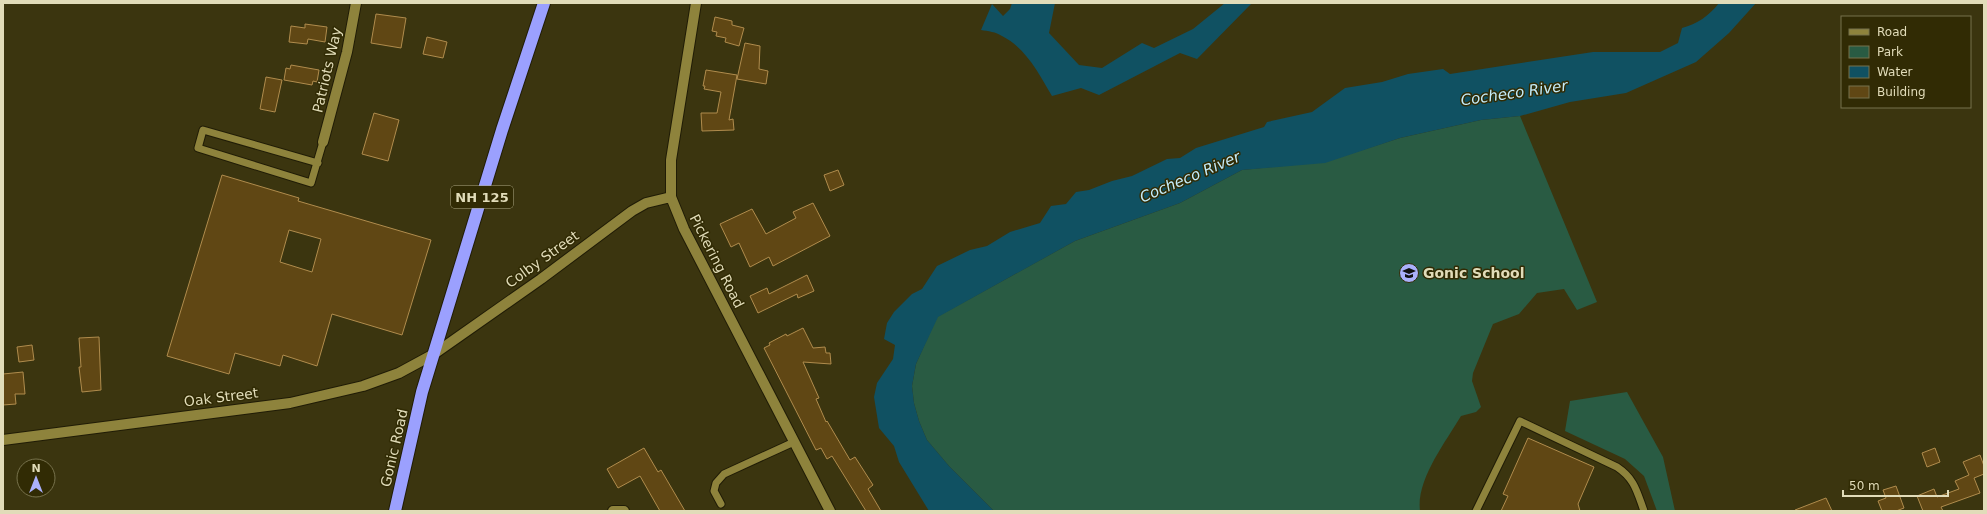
<svg xmlns="http://www.w3.org/2000/svg" width="1987" height="514" font-family="'DejaVu Sans',sans-serif">
	<style>
		.green { fill: #295b43 }
		.water { fill: #105162 }
		.building { fill: #604714; stroke: #b08c4d; fill-rule: evenodd }
		.lines { fill: none; stroke-linecap: round; stroke-linejoin: round }
		.lane-casing { stroke: #201c06; stroke-width: 9 }
		.street-casing { stroke: #201c06; stroke-width: 12 }
		.secondary-casing { stroke: #201c06; stroke-width: 12 }
		.highway-casing { stroke: #201c06; stroke-width: 14 }
		.lane { stroke: #8e833c; stroke-width: 7 }
		.street { stroke: #8e833c; stroke-width: 10 }
		.secondary { stroke: #8e833c; stroke-width: 10 }
		.highway { stroke: #9ba0fe; stroke-width: 12 }
		.labels { text-anchor: middle; dominant-baseline: central; stroke-width: 3; stroke-linejoin: round; paint-order: stroke }
		.shield { fill: #312b04; stroke: #aca783; stroke-width: 1 }
		.shield-label { font-size: 13px; font-weight: bold; fill: #e1dcb9 }
		.street-label { font-size: 14px; fill: #e1dcb9; stroke: #312b04 }
		.poi-label { font-size: 14px; font-weight: bold; fill: #e1dcb9; stroke: #312b04; text-anchor: start }
		.water-label { font-size: 15px; font-style: italic; fill: #c4ecfa; stroke: #312b04 }
	</style>
	<rect width="100%" height="100%" fill="#3b350f"/>
	<path class="green" d="M1520 116 1597 302 1577 310 1564 289 1537 293 1519 314 1493 324 1473 373 1472 381 1481 407 1476 412 1461 416C1445 443 1416 480 1420 511H994L949 466 927 440 919 421 914 403 912 386 916 364 937 317 1075 241 1180 203 1242 170 1325 162 1400 138 1481 120Z
		M1627 392 1663 457 1675 511H1657L1644 476 1625 459 1565 431 1570 401Z"/>
	<path class="water" d="M1012 3H1055L1049 33 1079 65 1102 68 1142 43 1154 48 1193 29 1225 3H1252L1197 59 1180 53 1099 95 1081 88 1052 96C1039 74 1026 48 1002 36 996 32 988 31 981 30L992 4 1003 16 1010 9Z
		M1719 3H1756L1729 33 1696 62 1626 93 1570 102 1520 116 1481 120 1400 138 1325 163 1242 170 1180 203 1075 241 938 317 916 364 912 386 914 403 919 421 927 440 949 466 994 511H929L899 462 894 446 879 428 874 397 877 383 893 359 895 345 884 339 887 323 894 312 912 294 922 289 937 266 970 250 987 246 1010 232 1040 223 1051 206 1066 204 1076 192 1089 190 1112 181 1132 176 1167 159 1180 158 1196 148 1264 127 1267 122 1312 112 1345 88 1382 82 1408 74 1443 69 1450 74 1593 52H1660L1678 43 1682 28C1697 24 1709 16 1719 3Z"/>
	<path class="building" d="M376 14 406 18 401 48 371 43Z
		M715 17 732 21V25L744 28 739 46 725 42 726 38 716 36 717 32 712 31Z
		M305 24 327 27 325 42 308 39 307 44 289 42 291 26 305 28Z
		M427 37 447 42 443 58 423 54Z
		M745 43 760 46 759 69 768 71 766 84 737 79Z
		M291 65 319 70 317 82 313 81 312 85 284 80 286 68 290 69Z
		M706 70 737 75 729 120 733 119 734 130 702 131 701 113H717L721 92 704 89 705 86H703Z
		M266 77 282 80 275 112 260 109Z
		M374 113 399 120 388 161 362 154Z
		M838 170 844 185 830 191 824 175Z
		M222 175 299 198 298 201 431 240 402 335 332 314 317 366 283 355 280 366 235 353 229 374 167 356ZM289 230 321 239 312 272 280 262Z
		M813 203 830 236 773 266 769 257 750 267 739 243 731 247 720 224 752 209 766 234 796 218 793 212Z
		M807 275 814 291 798 298 797 294 758 313 750 296 767 288 769 294Z
		M803 328 813 348 825 347 826 353H830L831 364 803 362 819 398 816 399 826 422 827 421 850 460 855 457 873 485 868 489 881 511H866L832 456 827 459 821 448 816 450 764 348 770 345 769 343 786 334 787 336Z
		M99 337 101 390 82 392 79 367H81L79 338Z
		M32 345 34 360 19 362 17 347Z
		M23 372 25 394H15L16 404 3 405V374Z
		M1528 438 1594 467 1578 504 1580 511H1501L1508 496 1503 494Z
		M644 448 658 472 661 470 685 511H660L640 476 618 488 607 469Z
		M1935 448 1940 462 1927 467 1922 453Z
		M1980 455 1984 466V474L1974 478 1980 493 1941 507 1943 511H1923L1917 496 1934 489 1937 497 1959 489 1955 481 1969 475 1963 462Z
		M1896 486 1904 508 1896 511H1882L1878 501 1886 498 1883 490Z
		M1826 498 1832 511H1795V510Z"/>
	<g class="lines">
		<g class="lane-casing">
			<path id="lane" d="M318 163 203 130 198 148 311 183 323 142
				M721 504 714 491 716 483 724 474 794 442
				M1476 511 1520 421 1617 467C1635 479 1637 492 1644 511"/>
		</g>
		<g class="street-casing">
			<path id="street" d="M323 142 347 52 356 3
				M613 511H624"/>
		</g>
		<g class="secondary-casing">
			<path id="secondary" d="M696 3 671 160V197L684 229 830 511
				M3 440 290 403 363 386 399 373 434 354 541 279 632 211 646 203 671 197"/>
		</g>
		<g class="highway-casing">
			<path id="highway" d="M395 511 422 392 502 130 544 3"/>
		</g>
		<use href="#lane" class="lane"/>
		<use href="#street" class="street"/>
		<use href="#secondary" class="secondary"/>
		<use href="#highway" class="highway"/>
	</g>
	<defs>
		<g id="school-disc" transform="scale(1)"><circle r="9.5" fill="#aab0fb" stroke="#312b04"/><path d="M0-5L7-2L0 1L-7-2ZM-4 1L0 2.5L4 1V4Q0 6-4 4Z" fill="#111"/></g>
	</defs>
	<g fill-rule="evenodd">
		<use href="#school-disc" x="1409" y="273"/>
	</g>
	<g class="labels">
		<rect class="shield" x="451" y="186" width="62" height="22" rx="3"/>
		<g class="shield-label">
			<text x="482" y="197">NH 125</text>
		</g>
		<g class="street-label">
			<text transform="translate(327 70) rotate(-77)">Patriots Way</text>
			<text transform="translate(542 259) rotate(-36)">Colby Street</text>
			<text transform="translate(717 261) rotate(63)">Pickering Road</text>
			<text transform="translate(221 397) rotate(-7)">Oak Street</text>
			<text transform="translate(394 448) rotate(-77)">Gonic Road</text>
		</g>
		<g class="poi-label">
			<text x="1423" y="273">Gonic School</text>
		</g>
		<g class="water-label">
			<text transform="translate(1514 93) rotate(-8)">Cocheco River</text>
			<text transform="translate(1190 177) rotate(-23)">Cocheco River</text>
		</g>
	</g>
	<rect width="1987" height="514" fill="none" stroke="#e1dcb9" stroke-width="8"/>
	<rect x="1841" y="16" width="130" height="92" fill="#312b04" stroke="#77724c"/>
	<rect x="1849" y="29" width="20" height="6" fill="#8e833c" stroke="#77724c"/>
	<text x="1877" y="36" font-size="12" fill="#e1dcb9">Road</text>
	<rect x="1849" y="46" width="20" height="12" fill="#295b43" stroke="#77724c"/>
	<text x="1877" y="56" font-size="12" fill="#e1dcb9">Park</text>
	<rect x="1849" y="66" width="20" height="12" fill="#105162" stroke="#77724c"/>
	<text x="1877" y="76" font-size="12" fill="#e1dcb9">Water</text>
	<rect x="1849" y="86" width="20" height="12" fill="#604714" stroke="#77724c"/>
	<text x="1877" y="96" font-size="12" fill="#e1dcb9">Building</text>
	<g transform="translate(36 478)"><circle r="19" fill="#312b04" stroke="#77724c"/>
	<path d="M0-3L7 15L0 10L-7 15Z" fill="#aab0fb"/>
	<text y="-6" font-size="11" font-weight="bold" text-anchor="middle" fill="#e1dcb9">N</text>
	</g>
	<path d="M1843 490v6h105v-6" fill="none" stroke="#e1dcb9" stroke-width="2"/>
	<text x="1849" y="490" font-size="12" fill="#e1dcb9" stroke="#312b04" stroke-width="3" paint-order="stroke">50 m</text>
</svg>
